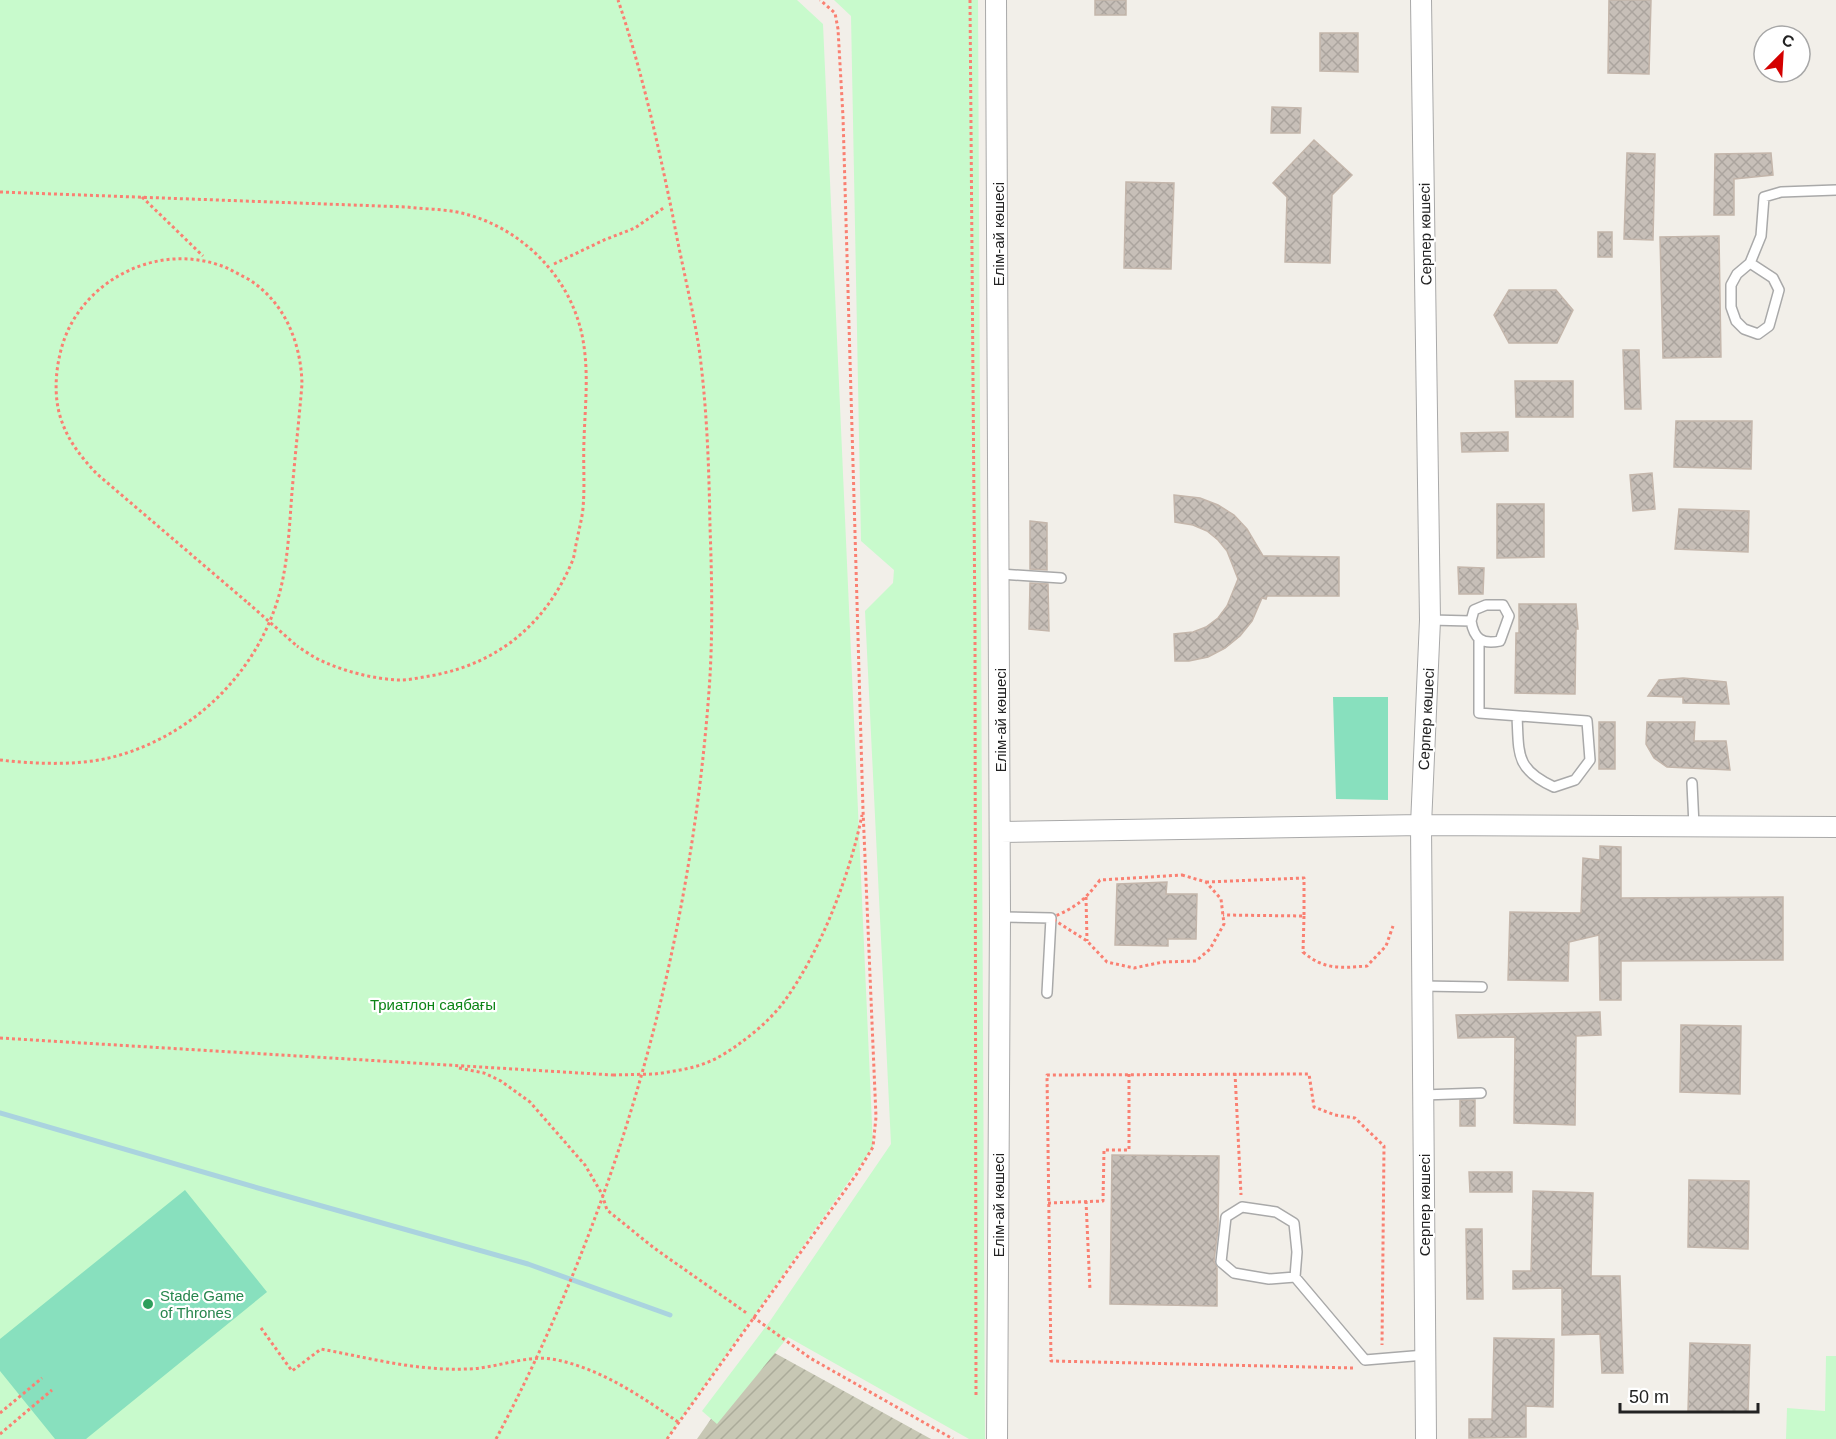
<svg xmlns="http://www.w3.org/2000/svg" width="1836" height="1439" font-family="Helvetica,sans-serif">
	<style>
		.construction { fill: url(#construction-furrows) }
		.park { fill: #c8facc }
		.pitch { fill: #88e0be }
		.lines { fill: none; stroke-linecap: round; stroke-linejoin: round }
		.stream { stroke: #aad3df; stroke-width: 5 }
		.building { fill: url(#building-cross-hatch); stroke: #c4b6ab; stroke-width: 1.5 }
		.lane-casing { stroke: #a9a9a9; stroke-width: 12 }
		.street-casing { stroke: #a9a9a9; stroke-width: 22 }
		.path { stroke: #fa8072; stroke-width: 3; stroke-dasharray: 3 3; stroke-linecap: butt }
		.lane { stroke: #fff; stroke-width: 9 }
		.street { stroke: #fff; stroke-width: 20 }
		.path-bridge { stroke: #fa8072; stroke-width: 3; stroke-dasharray: 3 3; stroke-linecap: butt }
		.leisure-dot { fill: #2e9e5b; stroke: #fff; stroke-width: 2 }
		.labels { text-anchor: middle; dominant-baseline: central; stroke-width: 4.5; stroke-linejoin: round; paint-order: stroke }
		.street-label { font-size: 15px; fill: #222; stroke: #fff }
		.park-label { font-size: 15px; fill: #0c8416; stroke: #fff }
		.leisure-label { font-size: 15px; fill: #27864d; stroke: #fff; text-anchor: start }
	</style>
	<defs>
		<pattern id="construction-furrows" width="10" height="10" patternUnits="userSpaceOnUse" patternTransform="scale(1.5)"><rect width="10" height="10" fill="#c7c7b4"/><path d="M-1 1l2-2M0 10L10 0M9 11l2-2" fill="none" stroke="#abab9a"/></pattern>
		<pattern id="building-cross-hatch" width="8" height="8" patternUnits="userSpaceOnUse" patternTransform="scale(1.5)"><rect width="8" height="8" fill="#c7bfb8"/><path d="M0 0l8 8M0 8l8-8" fill="none" stroke="#aba49e"/></pattern>
	</defs>
	<rect width="100%" height="100%" fill="#f2efe9"/>
	<path class="construction" d="M762 1346 931 1439H697Z"/>
	<path class="park" d="M0 0H797L823 24 873 1147 667 1439H0Z
		M834 0H978L985 1439H969L788 1337 717 1424 702 1411 770 1321 891 1144 865 611 893 583 894 570 861 541 851 16Z
		M1826 1356H1836V1439H1786L1787 1408 1825 1411Z"/>
	<path class="pitch" d="M1333 697H1388V800L1336 799Z
		M185 1190 267 1292 86 1439H55L0 1371V1339Z"/>
	<g class="lines">
		<path class="stream" d="M0 1113 272 1192 528 1264 670 1315"/>
	</g>
	<path class="building" d="M1095 0H1126V15H1095Z
		M1609 0H1651L1649 74 1608 73Z
		M1320 33H1358V72L1320 71Z
		M1272 107 1301 108 1300 133H1271Z
		M1314 140 1352 175 1332 195 1330 263 1285 262 1287 197 1273 183Z
		M1627 153 1655 154 1653 240 1624 239Z
		M1771 153 1773 175 1734 179V215H1714L1715 154Z
		M1126 182 1174 183 1171 269 1124 268Z
		M1598 232H1612V257H1598Z
		M1719 236 1721 357 1663 358 1660 237Z
		M1509 290H1556L1573 310 1557 343H1509L1494 315Z
		M1623 350H1639L1641 409H1625Z
		M1515 381H1573V417H1516Z
		M1676 421H1752L1751 469 1674 467Z
		M1508 432V451L1462 452 1461 433Z
		M1652 473 1655 509 1633 511 1630 475Z
		M1174 495 1200 498 1218 505 1234 515 1247 529 1263 556 1339 557V596H1267L1266 599 1262 598 1252 621 1240 636 1225 648 1208 657 1189 661H1175L1174 634 1193 632 1206 627 1218 618 1227 606 1238 579 1227 551 1218 540 1207 531 1193 525 1175 522Z
		M1497 504H1544V557L1497 558Z
		M1679 509 1749 511 1748 552 1675 549Z
		M1030 521 1047 523V570L1030 569Z
		M1458 567 1484 568 1483 594H1459Z
		M1030 583 1048 584 1049 631 1029 629Z
		M1519 604H1576L1578 629H1576L1575 694 1515 693 1516 633H1519Z
		M1683 678 1726 682 1729 704 1683 703V697L1648 696 1659 680Z
		M1599 722H1615V769H1599Z
		M1647 722H1695L1694 741H1726L1730 770 1667 767 1654 758 1646 744Z
		M1600 846 1621 847V898L1783 897V960L1621 961V1000H1600L1599 935 1569 942 1568 981 1508 980 1510 912 1581 913 1583 858 1600 860Z
		M1167 882 1166 894H1197L1196 939H1168V946L1115 945 1117 884Z
		M1600 1012 1601 1035 1576 1036 1575 1125 1514 1123 1515 1037 1458 1038 1456 1015Z
		M1681 1025 1741 1026 1740 1094 1680 1092Z
		M1460 1100H1475V1126H1460Z
		M1112 1155 1219 1156 1218 1229 1214 1261 1217 1268V1306L1110 1304Z
		M1469 1172H1512V1192H1470Z
		M1689 1180 1749 1181 1748 1249 1688 1247Z
		M1533 1191 1593 1193 1591 1276H1620L1623 1373H1602L1600 1334 1562 1335V1288L1513 1289V1271H1531Z
		M1466 1229H1482L1483 1299H1467Z
		M1494 1338 1554 1339 1553 1407 1526 1406V1437L1469 1438V1419H1492Z
		M1690 1343 1750 1345 1748 1412 1688 1411Z"/>
	<g class="lines">
		<g class="lane-casing">
			<path id="lane" d="M1750 263 1773 278 1779 290 1769 326 1758 334 1744 329 1736 321 1731 307V285L1737 274 1750 263 1761 236 1764 197 1781 192 1836 190
				M1000 574 1061 578
				M1430 620 1471 621 1474 610 1486 605H1503L1509 616 1500 641C1481 645 1474 638 1471 621
				M1479 639V713L1587 721 1590 760 1575 780 1554 787C1515 769 1519 754 1517 716
				M1692 783 1694 826
				M1000 917 1051 918 1047 993
				M1422 986 1482 987
				M1423 1095 1481 1093
				M1295 1277 1269 1279 1234 1273 1221 1262 1226 1217 1242 1207 1276 1212 1294 1223 1297 1252 1295 1277 1365 1360 1425 1355"/>
		</g>
		<g class="street-casing">
			<path id="street" d="M996 0 1000 917 997 1439
				M1421 0 1430 620 1421 825 1426 1439
				M1000 832 1421 825 1836 827"/>
		</g>
		<path class="path" d="M970 0 975 633 976 1395
			M0 192 407 207C423 209 441 209 457 212 520 225 572 277 583 340 589 374 585 407 584 440 583 463 585 486 583 508 582 519 579 529 577 540 575 547 575 555 572 562 546 623 500 662 435 675 423 677 411 680 399 680 374 679 347 672 324 662 314 658 305 651 297 646
			M142 197 203 256
			M554 264 604 240 635 228 665 207
			M0 760C36 764 77 766 113 757 189 737 251 679 276 605 288 569 289 530 292 492 295 456 299 420 302 384 301 342 284 301 248 279 238 274 229 268 219 265 152 242 75 285 60 354 55 375 54 401 62 422 69 442 82 458 97 474L248 603
			M1182 875 1206 882 1221 899 1224 924 1210 949 1196 961 1163 962 1134 968 1107 962 1087 941 1051 918C1076 907 1083 902 1100 880Z
			M1206 882 1304 878V916L1223 915
			M1086 897 1087 941
			M1304 916 1303 952C1324 970 1340 968 1367 966L1386 946 1393 926
			M0 1038 613 1075
			M459 1068 484 1073 501 1081 530 1102 585 1165 602 1194 607 1210 654 1248 748 1314
			M1235 1073 1241 1195
			M655 1074C676 1071 698 1068 717 1058 739 1046 768 1023 783 1003 820 953 850 875 862 815
			M1086 1201 1090 1290
			M1048 1203 1103 1201 1104 1150H1129V1074
			M753 1317 810 1358 953 1439
			M261 1328 292 1371 321 1349C369 1358 417 1371 466 1369 494 1369 524 1355 552 1359 598 1367 641 1396 678 1422
			M1353 1368 1051 1361 1047 1075 1309 1074 1314 1107 1335 1115 1355 1118 1384 1146 1382 1345
			M0 1413 42 1378
			M0 1434 52 1390
			M496 1439C618 1209 690 951 709 691 713 637 712 582 710 527 709 468 707 407 699 348 692 304 681 261 673 217 658 144 642 71 618 0
			M667 1439 856 1175 873 1147 876 1117 863 810 843 117 838 29 835 13 820 0"/>
		<use href="#lane" class="lane"/>
		<use href="#street" class="street"/>
		<path class="path-bridge" d="M248 603 297 646
			M613 1075 655 1074"/>
	</g>
	<circle class="leisure-dot" cx="148" cy="1304" r="6"/>
	<g class="labels">
		<g class="street-label">
			<text transform="translate(998 234) rotate(-90)">Елім-ай көшесі</text>
			<text transform="translate(1425 234) rotate(-91)">Серпер көшесі</text>
			<text transform="translate(1426 719) rotate(-87)">Серпер көшесі</text>
			<text transform="translate(1000 720) rotate(-90)">Елім-ай көшесі</text>
			<text transform="translate(998 1205) rotate(-90)">Елім-ай көшесі</text>
			<text transform="translate(1424 1205) rotate(-90)">Серпер көшесі</text>
		</g>
		<g class="park-label">
			<text x="433" y="1004">Триатлон саябағы</text>
		</g>
		<g class="leisure-label">
			<text x="160" y="1295">Stade Game<tspan x="160" dy="17">of Thrones</tspan></text>
		</g>
	</g>
	<g transform="translate(1782 54) rotate(24)"><circle r="28" fill="#ffffff" stroke="#a7a7a7" stroke-width="1.5"/>
	<path d="M0-4.5L10 22L0 15L-10 22Z" fill="#d40000"/>
	<text y="-9" font-size="16" font-weight="bold" text-anchor="middle" fill="#222222">С</text>
	</g>
	<path d="M1620 1403v9h138v-9" fill="none" stroke="#222222" stroke-width="3"/>
	<text x="1629" y="1403" font-size="18" fill="#222222" stroke="#ffffff" stroke-width="4.5" paint-order="stroke">50 m</text>
</svg>
